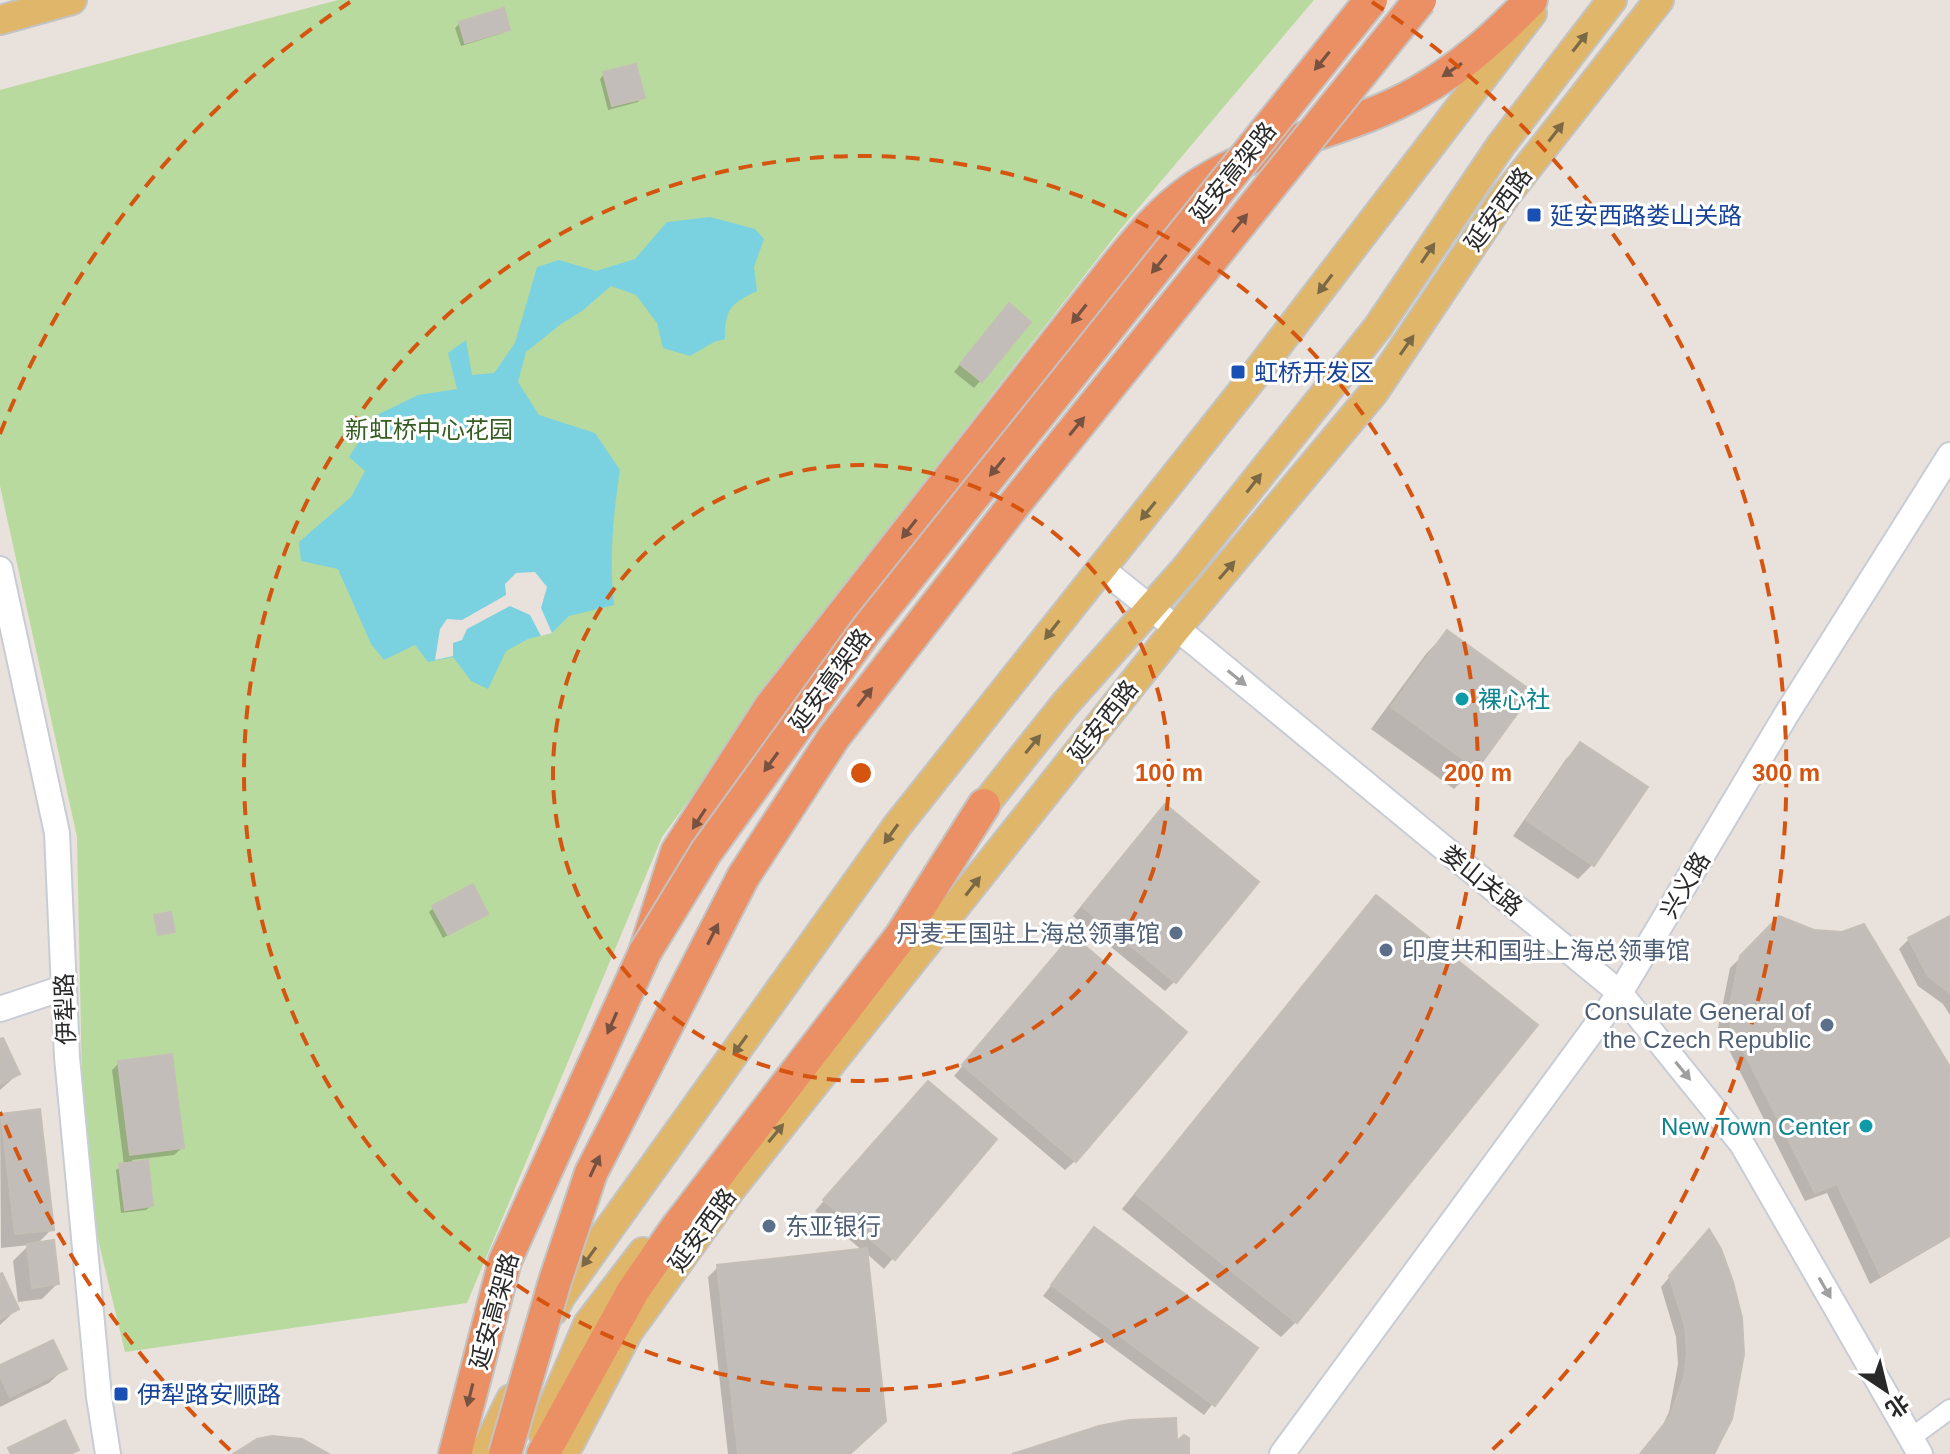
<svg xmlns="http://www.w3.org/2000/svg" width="1950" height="1454" font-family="Arial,'Noto Sans SC',sans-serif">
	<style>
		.green { fill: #b9da9e }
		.water { fill: #7ad1e0 }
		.pier { fill: #e9e2dc }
		.shadow { fill: #0003 }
		.building { fill: #c2bdb8; stroke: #c4beb6; stroke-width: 2 }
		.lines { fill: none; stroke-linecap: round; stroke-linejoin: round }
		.street-casing { stroke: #c8ccd5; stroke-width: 22 }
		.secondary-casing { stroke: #c8ccd5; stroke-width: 28 }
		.primary-casing { stroke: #c3c3c3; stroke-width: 32 }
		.highway-casing { stroke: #c3c3c3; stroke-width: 36 }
		.street { stroke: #fff; stroke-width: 18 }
		.secondary { stroke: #fff; stroke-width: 24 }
		.primary { stroke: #e0b76a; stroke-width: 28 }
		.highway { stroke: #eb9065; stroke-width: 32 }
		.highway-bridge-casing { stroke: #c3c3c3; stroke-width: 36; stroke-linecap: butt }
		.highway-bridge { stroke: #eb9065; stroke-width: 32 }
		.oneway { fill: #7b6946 }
		.oneway2 { fill: #775241 }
		.oneway3 { fill: #9f9f9f }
		.ring { fill: none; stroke: #d5540f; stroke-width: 4; stroke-dasharray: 14 10 }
		.transit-dot { fill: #1a4fb4; stroke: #fff; stroke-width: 3 }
		.culture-dot { fill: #0f9aa8; stroke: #fff; stroke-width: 3 }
		.service-dot { fill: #5c6f8a; stroke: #fff; stroke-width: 3 }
		.labels { text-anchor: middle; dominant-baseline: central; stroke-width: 6; stroke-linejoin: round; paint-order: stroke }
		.street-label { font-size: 24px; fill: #292929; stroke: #fff }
		.transit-label { font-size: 24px; fill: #164399; stroke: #fff; text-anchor: start }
		.park-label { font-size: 24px; fill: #355d22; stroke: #fff }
		.culture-label { font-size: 24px; fill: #0d838f; stroke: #fff; text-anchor: start }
		.service-label { font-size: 24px; fill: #4e5e75; stroke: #fff; text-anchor: end }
		.centre { fill: #d5540f; stroke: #fff; stroke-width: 4 }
		.ring-label { font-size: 24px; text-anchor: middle; font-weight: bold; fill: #d5540f; stroke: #fff; stroke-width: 6; stroke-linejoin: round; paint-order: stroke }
	</style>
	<rect width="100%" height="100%" fill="#e9e2dc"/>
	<path class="green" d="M338 0H1314L1119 231 882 536 662 837 467 1303 125 1352 84 1181 77 837 0 486V90Z"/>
	<path class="water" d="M710 217 755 229 764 239 754 267 757 291C730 304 725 309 725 339L714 342 690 356 663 348 657 323 636 295 611 286 582 311 561 324 526 352 518 382 539 415 595 433 620 470C613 516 609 559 614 605L569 616 552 633 528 639 506 651 488 689 471 681 453 657 428 662 415 645 384 660 371 644 338 569 301 561 299 542 351 497 365 471 349 457 375 416 418 395 457 389 448 353 466 340 472 375 494 373 515 343 537 267 559 260 596 271 635 259 667 222Z"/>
	<path class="pier" d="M535 572 547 587 541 608 552 633 541 636 530 615 510 606 467 629 462 640 453 643V656L435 660 440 629 447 619 462 620 506 595 505 584 516 573Z"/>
	<path class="shadow" d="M460 23 508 29 503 33 461 46 455 28Z
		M604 74 642 97 638 102 608 110 600 79Z
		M1002 313 981 380 974 388 954 372Z
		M1447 632 1476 767 1454 789 1371 729 1426 654Z
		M1581 744 1592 865 1578 879 1513 836 1566 759Z
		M1155 817 1175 981 1165 991 1073 916Z
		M1376 898 1535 1025 1296 1322 1281 1337 1122 1209 1362 913Z
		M434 907 486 913 443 938 429 912Z
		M1950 918V1015L1943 1004 1918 986 1899 949 1909 939Z
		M1780 919 1950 1071V1237L1870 1284 1827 1193 1805 1201 1718 1028 1730 968Z
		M1063 948 1075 1161 1065 1170 954 1076Z
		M0 1042 18 1074 0 1090Z
		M119 1063 182 1148 174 1155 132 1160 151 1206 146 1210 121 1213 116 1170 124 1165 112 1070Z
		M918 1093 994 1140 884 1269 866 1253 848 1454H728L708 1277 718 1267 863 1251 815 1211Z
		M2 1116 52 1229 36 1245 57 1284 42 1299 18 1302 13 1261 29 1245 1 1248 0 1118Z
		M1094 1229 1255 1349 1204 1415 1043 1296Z
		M1699 1242 1711 1454H1640L1661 1429 1669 1412 1678 1364 1676 1337 1661 1287Z
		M0 1277 17 1309 0 1325Z
		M0 1367 64 1369 49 1383 0 1407Z"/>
	<path class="building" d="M504 8 510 30 465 43 459 22Z
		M636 64 645 98 612 106 603 72Z
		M1009 303 1031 322 982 382 960 364Z
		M1447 630 1533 692 1477 769 1391 707Z
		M1580 742 1648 787 1594 866 1526 820Z
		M1165 804 1259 882 1176 983 1082 906Z
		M473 884 488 914 448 935 432 906Z
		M1376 895 1538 1025 1297 1323 1135 1194Z
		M171 912 175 932 158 935 154 915Z
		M1779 916 1814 930 1842 932 1864 924 1950 1067V1235L1881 1276 1837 1184 1815 1193 1727 1018 1740 956Z
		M1950 916V993L1928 976 1908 938Z
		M1072 935 1187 1032 1076 1162 962 1065Z
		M3 1038 20 1074 0 1084V1039Z
		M172 1054 184 1148 130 1155 118 1061Z
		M928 1081 997 1139 895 1260 823 1200Z
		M40 1109 54 1230 15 1234 1 1114Z
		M148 1160 153 1206 125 1210 119 1164Z
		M1094 1227 1258 1348 1215 1406 1051 1285Z
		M1709 1229 1721 1249 1733 1282 1742 1318 1744 1354 1732 1419 1714 1454H1640L1670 1417 1684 1377 1687 1353 1685 1326 1669 1276Z
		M54 1240 59 1284 32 1288 27 1244Z
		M867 1248 886 1421 850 1454H738L717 1265Z
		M2 1273 19 1309 0 1319V1274Z
		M53 1340 67 1369 10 1397 0 1376V1365Z
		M1176 1418 1177 1441 1184 1435 1189 1438V1454H1012L1099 1426 1129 1420Z
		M65 1420 79 1450 70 1454H11L8 1448Z
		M272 1436 302 1439 329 1454H233L257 1439Z"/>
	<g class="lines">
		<g class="street-casing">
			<path id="street" d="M1912 1437 1950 1409"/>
		</g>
		<g class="secondary-casing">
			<path id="secondary" d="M0 569 57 833 67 1057 99 1397 108 1454
				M1102 569 1201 648 1620 993 1742 1144 1920 1454
				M0 1009 63 988
				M1282 1454 1620 993 1786 715 1950 455"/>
		</g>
		<g class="primary-casing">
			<path id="primary" d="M0 20 72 0
				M971 822 1065 704 1186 568 1378 327 1501 145 1612 0
				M553 1311 561 1296 897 826 1248 384 1532 13
				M542 1431 588 1324 643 1252
				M484 1454 511 1399
				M564 1454 628 1332 731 1189 1176 629 1374 392 1506 195 1659 0"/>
		</g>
		<g class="highway-casing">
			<path id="highway" d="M455 1454 505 1261 645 952 677 852 771 706 1116 266C1136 242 1155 218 1179 199 1245 144 1344 135 1418 92 1461 68 1497 35 1531 0
				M543 1454 633 1291 675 1230 901 936 984 805"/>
		</g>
		<use href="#street" class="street"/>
		<use href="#secondary" class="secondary"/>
		<use href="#primary" class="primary"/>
		<use href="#highway" class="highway"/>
		<g class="highway-bridge-casing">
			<path id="highway-bridge" d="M645 952 706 852 867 629 1371 0
				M505 1454 555 1281 591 1173 743 877 834 737 1013 506 1420 0"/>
		</g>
		<use href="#highway-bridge" class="highway-bridge"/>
	</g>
	<defs><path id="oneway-solid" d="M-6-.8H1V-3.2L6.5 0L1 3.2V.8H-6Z" transform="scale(2)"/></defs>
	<g class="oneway">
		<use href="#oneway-solid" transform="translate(1580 42) rotate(-52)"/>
		<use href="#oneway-solid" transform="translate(1556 132) rotate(-52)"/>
		<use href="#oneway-solid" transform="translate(1428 253) rotate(-56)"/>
		<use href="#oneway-solid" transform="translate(1325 284) rotate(127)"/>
		<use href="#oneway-solid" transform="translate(1407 345) rotate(-55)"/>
		<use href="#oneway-solid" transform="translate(1254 483) rotate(-52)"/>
		<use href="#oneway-solid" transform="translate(1148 511) rotate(129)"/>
		<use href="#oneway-solid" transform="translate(1227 570) rotate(-49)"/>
		<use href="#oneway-solid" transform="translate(1052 630) rotate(128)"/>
		<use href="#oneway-solid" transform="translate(1033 744) rotate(-51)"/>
		<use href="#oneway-solid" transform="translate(891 834) rotate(126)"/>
		<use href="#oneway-solid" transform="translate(973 886) rotate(-52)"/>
		<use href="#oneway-solid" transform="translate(740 1045) rotate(126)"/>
		<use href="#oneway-solid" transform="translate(776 1133) rotate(-51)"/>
		<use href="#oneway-solid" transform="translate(589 1257) rotate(126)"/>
	</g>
	<g class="oneway2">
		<use href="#oneway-solid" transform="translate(1322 61) rotate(129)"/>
		<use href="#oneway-solid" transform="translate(1452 70) rotate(146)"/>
		<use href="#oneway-solid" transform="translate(1240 223) rotate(-51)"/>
		<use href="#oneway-solid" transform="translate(1159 264) rotate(129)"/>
		<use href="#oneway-solid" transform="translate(1079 314) rotate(128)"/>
		<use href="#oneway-solid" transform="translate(1077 426) rotate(-51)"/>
		<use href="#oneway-solid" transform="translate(997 467) rotate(129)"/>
		<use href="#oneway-solid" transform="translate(909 529) rotate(128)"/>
		<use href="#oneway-solid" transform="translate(865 697) rotate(-52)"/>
		<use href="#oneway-solid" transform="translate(771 762) rotate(126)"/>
		<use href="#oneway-solid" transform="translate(699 819) rotate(123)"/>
		<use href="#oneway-solid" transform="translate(713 934) rotate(-63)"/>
		<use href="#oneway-solid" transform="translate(612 1023) rotate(114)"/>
		<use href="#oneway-solid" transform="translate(595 1166) rotate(-65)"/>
		<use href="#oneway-solid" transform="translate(470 1395) rotate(104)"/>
	</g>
	<g class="oneway3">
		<use href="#oneway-solid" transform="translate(1237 678) rotate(39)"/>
		<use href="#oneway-solid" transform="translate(1683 1071) rotate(51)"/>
		<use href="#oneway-solid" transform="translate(1825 1288) rotate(60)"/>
	</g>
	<g class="ring">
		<circle cx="861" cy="773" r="308"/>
		<circle cx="861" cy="773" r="617"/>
		<path d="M230 1450A925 925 0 0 1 0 1112M0 434A925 925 0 0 1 350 2M1372 2A925 925 0 0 1 1492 1450"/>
	</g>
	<g class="transit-dot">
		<rect x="1526" y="207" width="16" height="16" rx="4"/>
		<rect x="1230" y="364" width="16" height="16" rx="4"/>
		<rect x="113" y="1386" width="16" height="16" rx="4"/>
	</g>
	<g class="culture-dot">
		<circle cx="1462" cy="699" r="8"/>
		<circle cx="1866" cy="1126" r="8"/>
	</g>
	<g class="service-dot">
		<circle cx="1176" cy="933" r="8"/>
		<circle cx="1386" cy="950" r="8"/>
		<circle cx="1827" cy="1025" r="8"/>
		<circle cx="769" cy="1226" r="8"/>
	</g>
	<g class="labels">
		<g class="street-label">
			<text transform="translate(1233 172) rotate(-51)">延安高架路</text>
			<text transform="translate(1498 209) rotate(-54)">延安西路</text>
			<text transform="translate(830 680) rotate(-54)">延安高架路</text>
			<text transform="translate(1103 721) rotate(-52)">延安西路</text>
			<text transform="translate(1482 880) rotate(39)">娄山关路</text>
			<text transform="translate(1685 885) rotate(-59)">兴义路</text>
			<text transform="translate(65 1009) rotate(-92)">伊犁路</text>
			<text transform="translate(702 1230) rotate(-54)">延安西路</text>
			<text transform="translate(494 1311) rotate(-74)">延安高架路</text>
		</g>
		<g class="transit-label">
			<text x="1550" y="215">延安西路娄山关路</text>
			<text x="1254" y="372">虹桥开发区</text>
			<text x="137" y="1394">伊犁路安顺路</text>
		</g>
		<g class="park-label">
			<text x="429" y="429">新虹桥中心花园</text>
		</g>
		<g class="culture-label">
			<text x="1478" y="699">裸心社</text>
			<text x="1850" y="1126" text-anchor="end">New Town Center</text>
		</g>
		<g class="service-label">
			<text x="1160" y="933">丹麦王国驻上海总领事馆</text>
			<text x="1402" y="950" text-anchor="start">印度共和国驻上海总领事馆</text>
			<text x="1811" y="1011">Consulate General of<tspan x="1811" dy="28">the Czech Republic</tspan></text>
			<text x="785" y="1226" text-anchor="start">东亚银行</text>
		</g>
	</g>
	<circle cx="861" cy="773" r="12" class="centre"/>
	<g class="ring-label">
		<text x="1169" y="781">100 m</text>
		<text x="1478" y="781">200 m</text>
		<text x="1786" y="781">300 m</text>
	</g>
	<g transform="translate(1886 1390) rotate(145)" stroke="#ffffff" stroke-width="6" paint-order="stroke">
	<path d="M0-6L14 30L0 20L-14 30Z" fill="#292929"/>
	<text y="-12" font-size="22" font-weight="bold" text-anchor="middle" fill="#292929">北</text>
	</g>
</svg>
